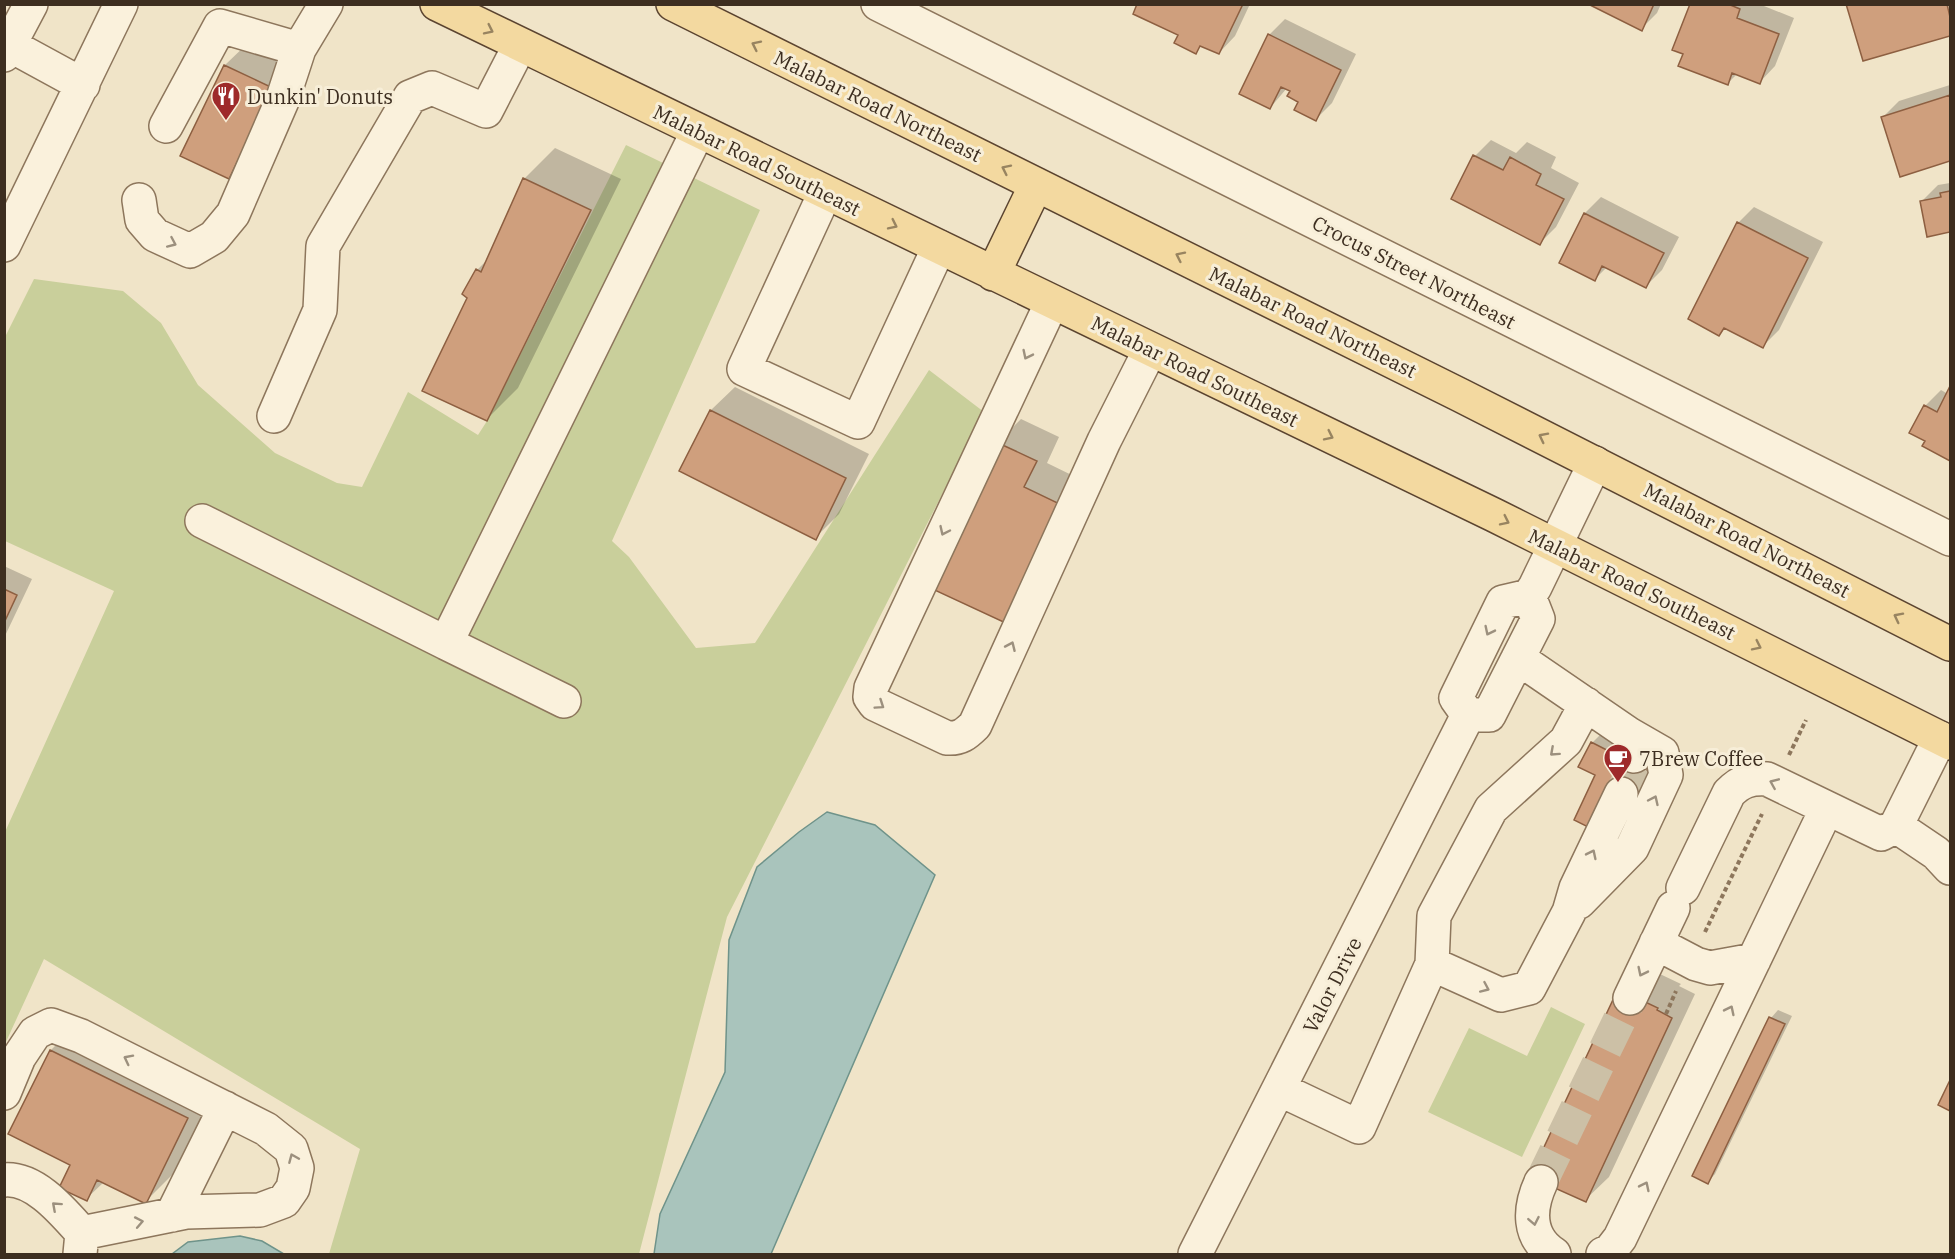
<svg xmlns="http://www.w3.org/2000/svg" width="1955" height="1259" font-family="'IBM Plex Serif',serif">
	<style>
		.green { fill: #c9cf9b }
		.water { fill: #a9c4bc; stroke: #6f938a; stroke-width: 1.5 }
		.shadow { fill: #0003 }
		.building { fill: #cf9f7d; stroke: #8d5f41; stroke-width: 1.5 }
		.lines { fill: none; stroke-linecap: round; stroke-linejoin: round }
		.minor-tunnel { stroke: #ccc0a6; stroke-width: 33; stroke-dasharray: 33 16; stroke-linecap: butt }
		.minor-casing { stroke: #8d765c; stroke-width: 36 }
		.major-casing { stroke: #5b4430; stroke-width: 36 }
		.path { stroke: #8d765c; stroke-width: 4; stroke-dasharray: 4.5 3; stroke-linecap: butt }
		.minor { stroke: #faf1dc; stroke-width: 33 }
		.major { stroke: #f3d9a0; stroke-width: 33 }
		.oneway { stroke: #988460 }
		.oneway2 { stroke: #9c907e }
		.labels { text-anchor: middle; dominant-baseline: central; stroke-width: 6; stroke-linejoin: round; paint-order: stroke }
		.poi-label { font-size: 20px; fill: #3d2e20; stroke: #f7eed8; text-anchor: start }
		.street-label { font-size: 20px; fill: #3d2e20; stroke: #f7eed8 }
	</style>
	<rect width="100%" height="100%" fill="#f0e4c8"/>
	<path class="green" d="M626 145 760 210 612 541 629 557 696 648 755 643 929 370 984 412 727 917 639 1254H329L360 1149 44 959 5 1044V832L114 591 5 541V337L34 279 123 291 161 323 198 385 275 453 337 483 362 487 408 392 478 435 487 421Z
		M1551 1007 1585 1024 1522 1157 1428 1112 1469 1028 1527 1056Z"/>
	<path class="water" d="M827 812 875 825 935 875 771 1254H654L660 1214 725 1072 729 940 757 867 799 832Z
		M240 1236 262 1241 284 1254H172L188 1242Z"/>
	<path class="shadow" d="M1139 4H1250L1235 36 1219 53 1202 45 1195 52 1180 35Z
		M1592 4H1661L1657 13 1641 29Z
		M1691 4H1759L1794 18 1775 66 1759 83 1737 74 1728 83Z
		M1848 4H1950V34L1864 59Z
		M1285 19 1356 54 1332 103 1316 119 1292 91 1287 88 1270 108 1269 35Z
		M249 42 295 64 252 153 228 177 225 65Z
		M1950 85V160L1901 175 1883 117 1899 101Z
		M1491 140 1516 153 1527 142 1556 157 1551 168 1579 183 1556 227 1540 243 1475 156Z
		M555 148 621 179 518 388 487 419 477 270 488 259 524 179Z
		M1950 183V231L1928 235 1922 201 1938 185Z
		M1601 197 1679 237 1662 270 1646 286 1607 267 1595 279 1561 262 1585 213Z
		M1754 207 1823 242 1779 330 1763 346 1726 327 1719 334 1738 223Z
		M735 387 869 454 839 514 815 538 681 471 711 410Z
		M1950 389V459L1924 446 1927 441 1925 406 1941 390 1948 394Z
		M1021 419 1059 437 1047 463 1088 483 1009 623 997 443Z
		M4 566 32 579 4 638Z
		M1608 727 1665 755 1651 784 1597 774 1592 743Z
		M1643 966 1681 984 1679 986 1695 994 1609 1177 1585 1200Z
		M1778 1010 1792 1016 1715 1174 1708 1182 1694 1176 1771 1018Z
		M82 1019 218 1086 176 1171 145 1202 104 1182 86 1199 73 1165 10 1134 51 1050Z"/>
	<path class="building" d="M1137 4H1243L1219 54 1200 46 1196 54 1174 43 1178 35 1133 14Z
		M1588 4H1654L1642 31Z
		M1690 4H1728L1740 9 1737 18 1779 34 1760 84 1732 73 1728 85 1678 66 1683 54 1672 50Z
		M1846 4H1947L1950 17V36L1863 61Z
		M1268 34 1341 70 1316 121 1294 110 1298 102 1287 96 1290 91 1281 87 1270 109 1239 94Z
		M224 65 273 88 229 179 180 156Z
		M1950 95V161L1900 177 1881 117Z
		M1473 155 1503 170 1510 157 1541 174 1536 185 1564 199 1540 245 1451 199Z
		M523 178 591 210 487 421 422 391 467 298 462 294 476 269 481 272Z
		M1950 191V232L1927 237 1920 201 1941 197 1940 193Z
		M1584 213 1664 253 1646 288 1602 266 1595 281 1559 263Z
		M1737 222 1808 258 1763 348 1724 328 1719 336 1688 319Z
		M1950 386V461L1922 446 1925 441 1909 433 1924 405 1937 412Z
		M710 410 846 478 816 540 679 471Z
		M996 442 1037 461 1024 487 1066 507 1010 625 928 587Z
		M4 589 17 595 4 623Z
		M1591 742 1650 772 1636 802 1596 831 1574 820 1595 775 1578 767Z
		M1618 989 1658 1008 1657 1010 1672 1018 1586 1202 1530 1177Z
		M1769 1017 1785 1024 1708 1184 1692 1176Z
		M50 1050 188 1118 146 1204 97 1180 87 1201 59 1188 70 1165 8 1134Z
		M1950 1080V1111L1938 1105Z"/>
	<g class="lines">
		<path class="minor-tunnel" d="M1621 794 1636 765
			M1541 1182 1630 998"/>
		<g class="minor-casing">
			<path id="minor" d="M878 4 1950 539
				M4 42 83 85
				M4 55 31 4
				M166 126 220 26 299 49 326 4
				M825 193 744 369 858 422 939 247
				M139 200 142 220 155 235 190 251 214 237 233 214 282 101 299 49
				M4 245 121 4
				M1052 302 871 688 870 697 875 704 947 738C960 739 966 734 975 725L1104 441 1150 350
				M274 416 320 310 323 246 410 97 432 88 486 111 520 45
				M202 521 446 643 698 131
				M446 643 564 701
				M1518 658 1629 734 1634 756
				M1468 715 1456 698 1503 602 1529 596 1535 587 1595 463
				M1468 715H1489L1538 619 1529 596
				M1896 826 1936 853 1950 868
				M1683 888 1729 793C1741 781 1750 778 1767 779L1881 834 1896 826 1940 738
				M1579 902 1632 848 1666 775 1662 753 1629 734
				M1656 943 1696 964 1710 968 1754 960
				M1432 964 1501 995 1529 988 1569 912 1576 888 1621 794
				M1630 998 1673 908
				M1279 1089 1359 1127 1432 964 1434 916 1491 809 1566 741 1586 704
				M4 1093 19 1057 35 1033 51 1025 81 1036 266 1129 291 1149 297 1168 293 1188 284 1201 260 1210 186 1212 82 1233
				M4 1180C35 1177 64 1213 82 1233L80 1254
				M1541 1182C1529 1208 1527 1237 1554 1254
				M172 1215 225 1108
				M1195 1254 1468 715
				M1603 1254 1610 1251 1620 1238 1827 808"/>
		</g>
		<g class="major-casing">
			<path id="major" d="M437 4 1494 515 1950 743
				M673 4 1460 395 1950 644
				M993 274 1036 185"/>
		</g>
		<path class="path" d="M1789 755 1806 720
			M1705 932 1762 814
			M1666 1014 1676 991"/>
		<use href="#minor" class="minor"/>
		<use href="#major" class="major"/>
	</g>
	<defs><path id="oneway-chevron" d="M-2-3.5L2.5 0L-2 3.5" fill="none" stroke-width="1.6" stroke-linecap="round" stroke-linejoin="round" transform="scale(1.5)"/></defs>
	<g class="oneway">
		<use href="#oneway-chevron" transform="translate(489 30) rotate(26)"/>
		<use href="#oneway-chevron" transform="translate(756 45) rotate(-154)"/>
		<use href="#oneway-chevron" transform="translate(1006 169) rotate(-154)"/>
		<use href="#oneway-chevron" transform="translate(893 225) rotate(26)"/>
		<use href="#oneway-chevron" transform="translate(1180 256) rotate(-154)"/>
		<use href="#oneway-chevron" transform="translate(1329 436) rotate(26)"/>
		<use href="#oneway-chevron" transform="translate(1543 437) rotate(-153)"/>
		<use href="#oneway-chevron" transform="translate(1505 521) rotate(26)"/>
		<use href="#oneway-chevron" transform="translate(1898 617) rotate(-153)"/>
		<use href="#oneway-chevron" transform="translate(1757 646) rotate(26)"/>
	</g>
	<g class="oneway2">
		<use href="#oneway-chevron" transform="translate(172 243) rotate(24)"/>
		<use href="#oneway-chevron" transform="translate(1027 355) rotate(116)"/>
		<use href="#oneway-chevron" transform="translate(944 531) rotate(115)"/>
		<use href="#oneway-chevron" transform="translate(1489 631) rotate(116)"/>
		<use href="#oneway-chevron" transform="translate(1011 646) rotate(-66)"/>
		<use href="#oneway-chevron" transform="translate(880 705) rotate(34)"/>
		<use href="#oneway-chevron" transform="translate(1554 752) rotate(138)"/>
		<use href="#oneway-chevron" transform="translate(1774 783) rotate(-157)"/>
		<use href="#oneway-chevron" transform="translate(1654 800) rotate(-65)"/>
		<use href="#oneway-chevron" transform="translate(1592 854) rotate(-64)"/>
		<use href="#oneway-chevron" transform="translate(1642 972) rotate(116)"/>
		<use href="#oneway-chevron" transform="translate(1485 988) rotate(24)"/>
		<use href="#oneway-chevron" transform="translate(1730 1010) rotate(-64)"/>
		<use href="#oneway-chevron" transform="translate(128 1059) rotate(-153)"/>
		<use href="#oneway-chevron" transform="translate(293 1158) rotate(-113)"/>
		<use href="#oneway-chevron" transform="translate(1645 1186) rotate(-64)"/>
		<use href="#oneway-chevron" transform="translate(56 1206) rotate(-138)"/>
		<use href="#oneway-chevron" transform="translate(1534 1221) rotate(79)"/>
		<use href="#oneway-chevron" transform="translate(139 1222) rotate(-11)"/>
	</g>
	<defs>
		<g id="restaurant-pin" transform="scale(1.5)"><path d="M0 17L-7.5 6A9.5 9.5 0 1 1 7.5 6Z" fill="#9e2a2b" stroke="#f7eed8"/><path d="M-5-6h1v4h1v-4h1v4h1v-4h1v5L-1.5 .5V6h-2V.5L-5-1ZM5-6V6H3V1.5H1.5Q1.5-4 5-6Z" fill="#fff"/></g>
		<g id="cafe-pin" transform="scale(1.5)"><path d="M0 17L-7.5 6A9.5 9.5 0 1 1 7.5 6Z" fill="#9e2a2b" stroke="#f7eed8"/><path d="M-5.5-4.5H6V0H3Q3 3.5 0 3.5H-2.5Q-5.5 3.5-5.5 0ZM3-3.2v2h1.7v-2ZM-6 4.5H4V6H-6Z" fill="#fff"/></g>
	</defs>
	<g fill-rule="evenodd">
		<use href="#restaurant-pin" x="226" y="96"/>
		<use href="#cafe-pin" x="1618" y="758"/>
	</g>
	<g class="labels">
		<g class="poi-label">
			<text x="247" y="96">Dunkin' Donuts</text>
			<text x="1639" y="758">7Brew Coffee</text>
		</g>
		<g class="street-label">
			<text transform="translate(878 106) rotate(26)">Malabar Road Northeast</text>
			<text transform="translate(757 160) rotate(26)">Malabar Road Southeast</text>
			<text transform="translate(1414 272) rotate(27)">Crocus Street Northeast</text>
			<text transform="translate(1313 322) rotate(26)">Malabar Road Northeast</text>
			<text transform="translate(1195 371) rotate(26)">Malabar Road Southeast</text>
			<text transform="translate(1747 540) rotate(27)">Malabar Road Northeast</text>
			<text transform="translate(1632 584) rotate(26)">Malabar Road Southeast</text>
			<text transform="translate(1332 985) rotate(-63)">Valor Drive</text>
		</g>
	</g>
	<rect width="1955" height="1259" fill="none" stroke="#3d2e20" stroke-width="12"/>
</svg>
